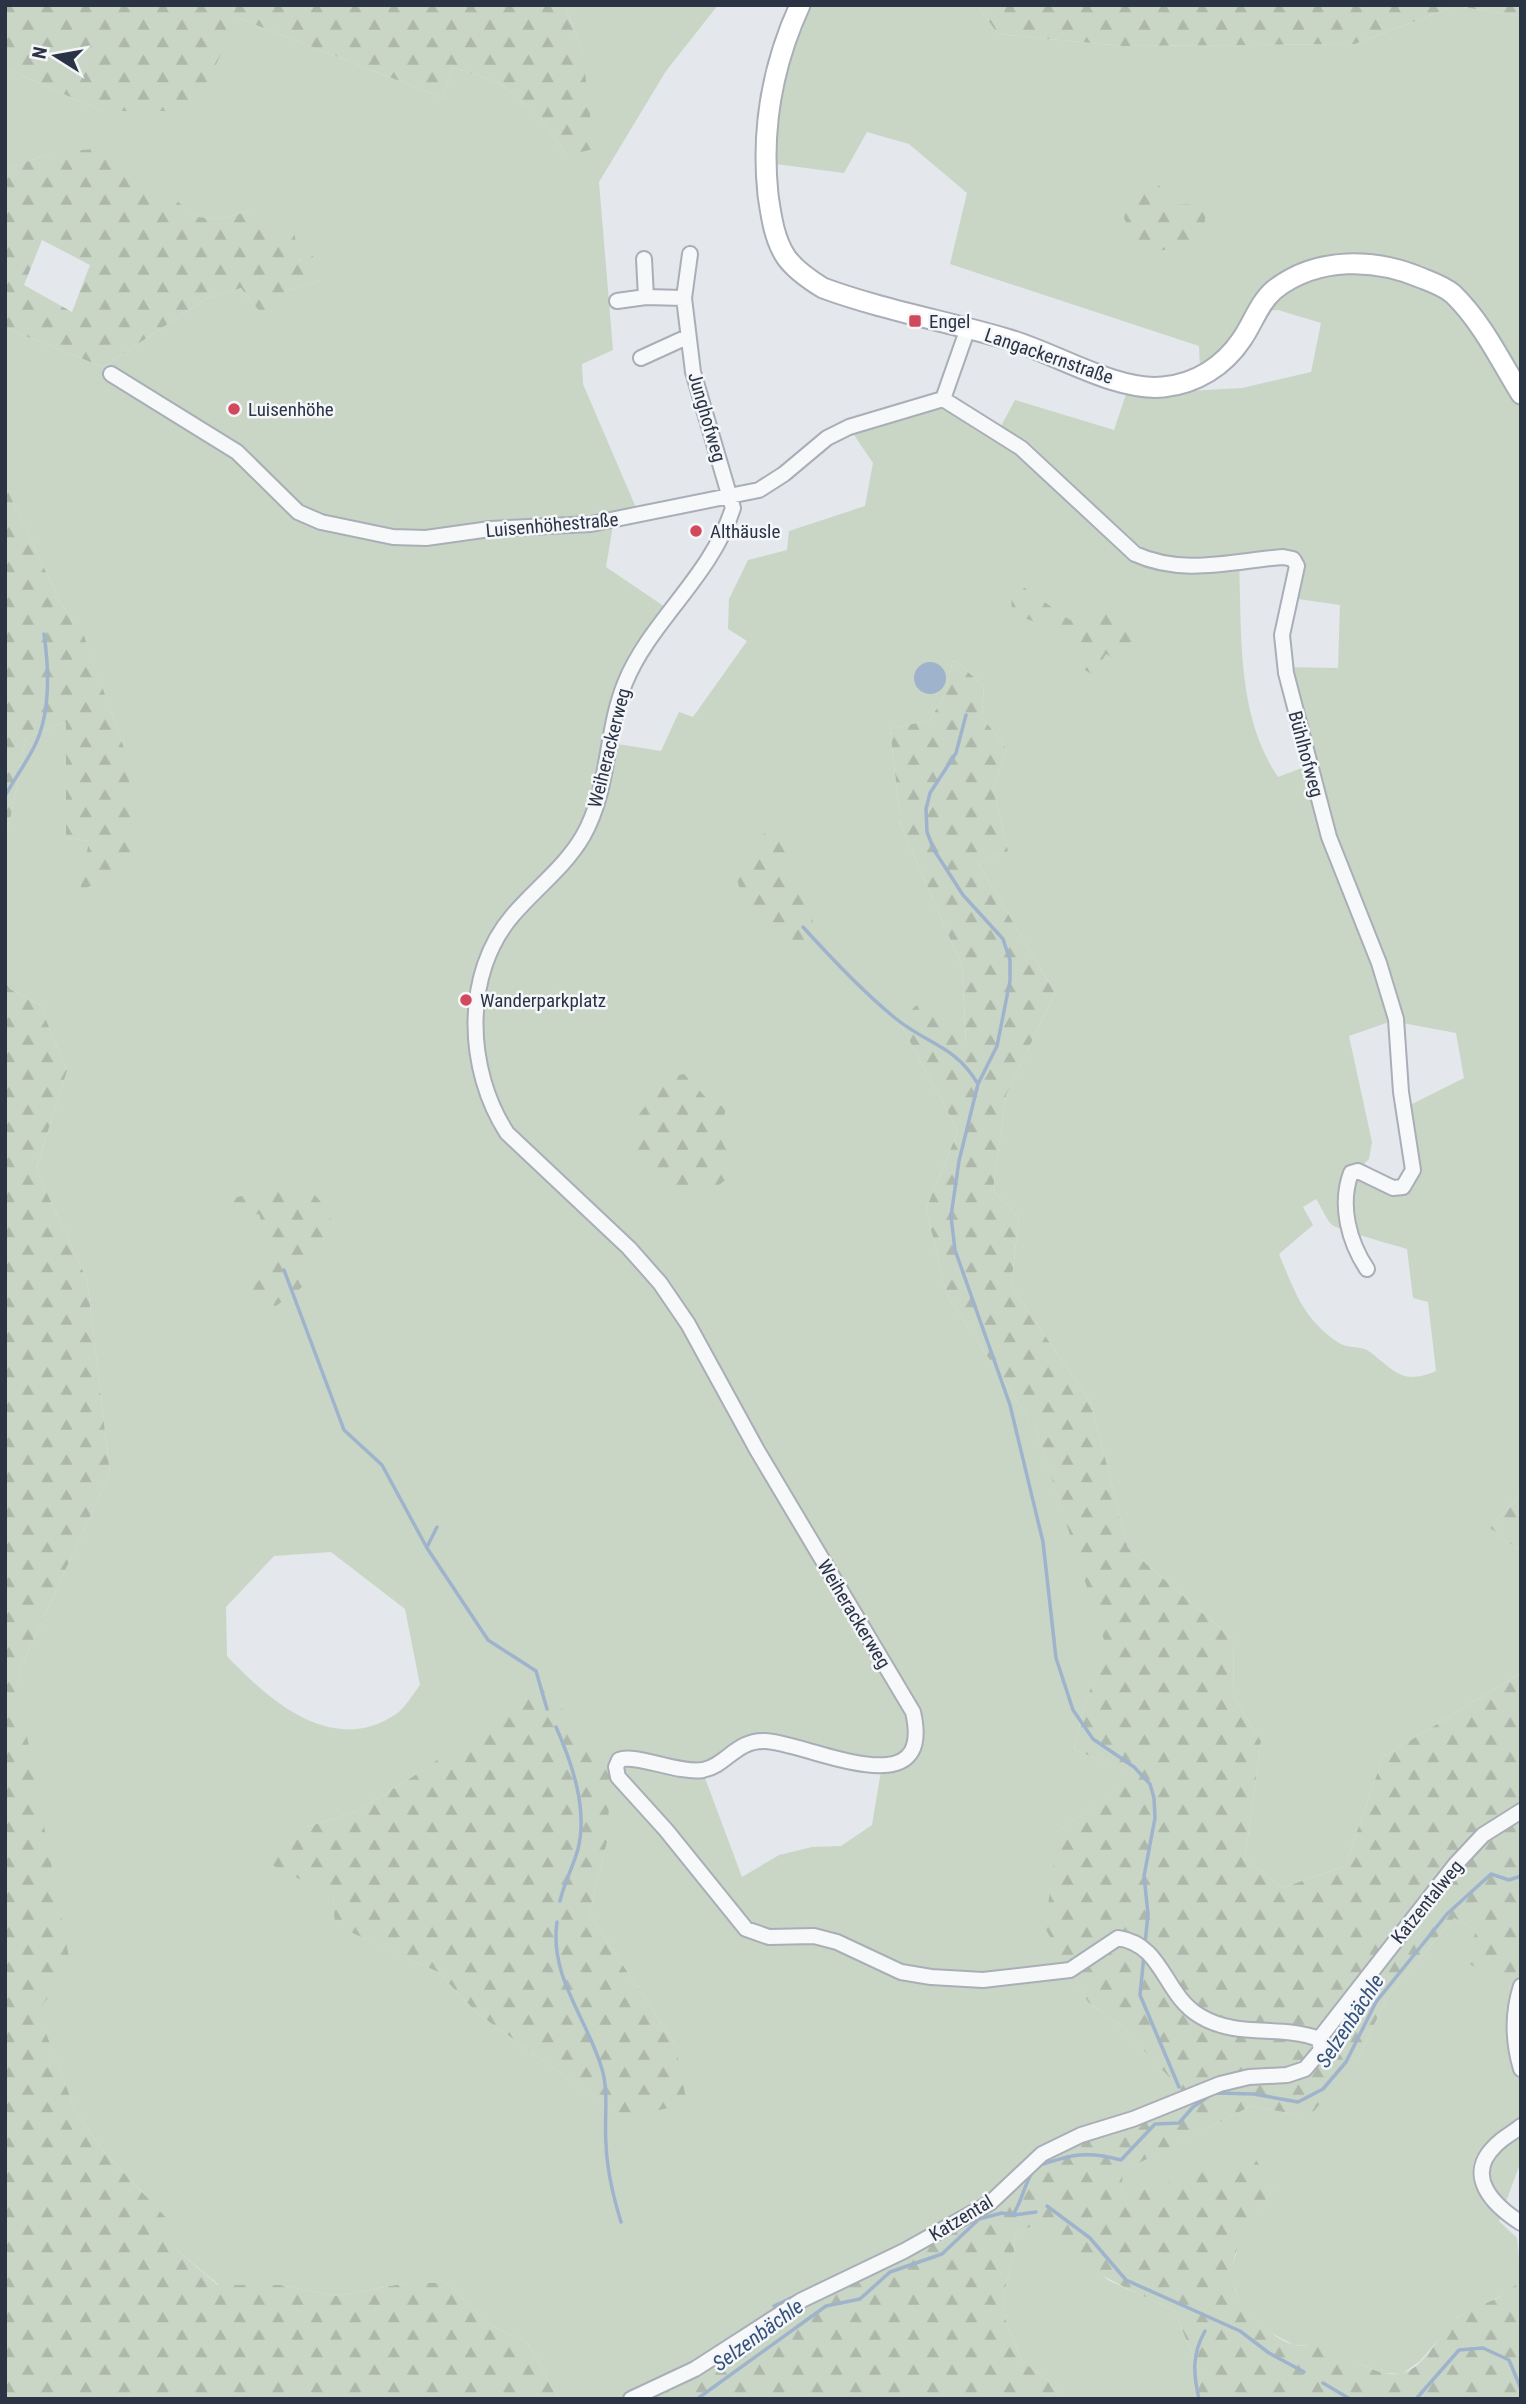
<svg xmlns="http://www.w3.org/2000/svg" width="1526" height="2404" font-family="'Roboto Condensed',sans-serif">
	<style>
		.grass { fill: #c9d6c5; fill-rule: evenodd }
		.forest { fill: url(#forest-firs); fill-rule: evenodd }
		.water { fill: #9fb4cc }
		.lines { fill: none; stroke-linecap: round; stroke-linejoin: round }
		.stream { stroke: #9fb4cc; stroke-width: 3.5 }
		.street-casing { stroke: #a9aeb7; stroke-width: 18 }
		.secondary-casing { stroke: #a9aeb7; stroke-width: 23 }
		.street { stroke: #f7f8fa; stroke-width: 14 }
		.secondary { stroke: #fff; stroke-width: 19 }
		.poi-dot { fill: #d1495b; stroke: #f4f6f9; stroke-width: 2.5 }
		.labels { text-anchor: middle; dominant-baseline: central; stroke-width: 5; stroke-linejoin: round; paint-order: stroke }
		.poi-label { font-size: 19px; fill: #2b3445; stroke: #f4f6f9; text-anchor: start }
		.street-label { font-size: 19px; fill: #2b3445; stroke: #f4f6f9 }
		.water-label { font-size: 21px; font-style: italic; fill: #34527a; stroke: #f4f6f9 }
	</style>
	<defs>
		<pattern id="forest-firs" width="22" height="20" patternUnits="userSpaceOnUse" patternTransform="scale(1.75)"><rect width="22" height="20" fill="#c9d6c5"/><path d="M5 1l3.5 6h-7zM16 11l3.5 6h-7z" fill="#adb8ab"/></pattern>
	</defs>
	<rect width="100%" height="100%" fill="#e4e7ec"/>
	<path class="grass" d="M565 5H718L666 71 599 182 613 350 582 364 583 384 637 510 614 519 606 567 665 607 652 638 634 663 611 743 661 751 679 712 693 717 747 641 728 629 729 599 748 560 787 550 789 531 865 506 873 463 852 432 943 405 1000 428 1015 400 1114 430 1130 382 1200 370 1199 346 950 264 967 193 909 144 867 132 844 173 768 163 792 5H977L998 34 1123 46 1355 44 1455 6 1521 16V1493L1490 1528 1521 1552V1673L1383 1757 1345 1866 1282 1888 1245 1859 1261 1741 1233 1696 1234 1640 1128 1548 1091 1403 1011 1286 1019 1218 993 1190 1006 1095 1055 993 978 863 1008 851 993 788 1007 749 982 717 984 686 953 659 946 692 930 720 890 729 901 826 962 966 966 1045 899 1021 958 1131 926 1209 947 1295 1036 1430 1107 1646 1084 1707 1074 1749 1136 1776 1058 1831 1070 1970 1088 2002 1120 2025 1189 2097 1000 2194 631 2399H559L527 2342 490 2325 446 2283H406L337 2296 280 2285H219L177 2250 142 2192 103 2151 76 2112 41 2021 32 2017 19 1671 110 1473 87 1280 36 1169 67 1071 40 1005 10 989 5 982V834L9 826 26 738 66 722V838L89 841 124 748 83 634 61 604 5 485V328L103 367 207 298 241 288 259 311 289 290 320 281 276 232 250 211 219 219 198 217 140 175 50 153 5 170V73L9 70 102 111 238 18 443 98 453 67 500 83 542 120 567 155 583 55ZM1278 310 1321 323 1311 372 1242 388 1187 391 1257 311ZM1293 559 1291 598 1340 605 1338 668 1281 667 1307 766 1278 777C1236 715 1242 633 1239 561ZM1392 1021 1456 1033 1464 1078 1406 1107 1409 1172 1397 1185 1360 1168 1369 1159 1372 1142 1349 1036ZM1316 1199C1321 1206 1325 1217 1331 1224 1337 1230 1395 1245 1407 1249L1413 1298 1428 1302 1436 1371C1402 1386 1394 1370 1370 1352 1361 1345 1348 1349 1339 1343 1303 1319 1295 1292 1279 1254L1313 1225 1303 1207ZM331 1552 405 1609 420 1685C413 1694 405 1708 396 1714 333 1757 269 1701 227 1656L226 1607 274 1556ZM762 1741 881 1771 872 1825 841 1846 812 1847 779 1855 742 1877 702 1770ZM414 1776 608 1838 589 1914 675 2044 623 2118 477 2013 438 1972 336 1925 333 1896 307 1827 357 1811Z
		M1454 1918 1477 1930 1518 1992 1521 2161 1499 2221 1517 2238 1521 2277 1513 2290 1458 2317 1420 2361 1402 2374 1380 2373 1325 2346 1294 2345 1269 2332 1242 2306 1230 2274 1242 2233 1273 2189 1121 2196 1122 2171 1251 2106 1299 2115 1358 2058 1389 1994Z
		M1042 2221 1108 2280 1174 2310 1202 2378 1195 2399H1063L1045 2378 1022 2361 1006 2322 1003 2297 1014 2252 1015 2233Z"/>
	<path class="forest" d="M5 5H565L583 55 594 149 567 155 542 120 500 83 453 67 443 98 238 18 194 111H102L9 70 5 73Z
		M977 5H1521V16L1455 6 1355 44 1123 46 998 34Z
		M93 149 119 158 198 217 219 219 250 211 263 215 276 232 294 233 300 260 313 256 320 281 289 290 287 308 277 316 259 311 241 288 207 298 103 367 5 328V170L50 153ZM42 240 90 265 72 312 24 285Z
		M1154 178 1172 205 1199 204 1206 209 1203 240 1176 249 1141 252 1124 218 1134 185Z
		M5 485 61 604 83 633 124 748 140 856 80 892 89 841 66 838V722L26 738 9 826 5 834Z
		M1019 584 1070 620 1086 608 1104 609 1118 632H1132L1134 649 1125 665 1106 654 1093 675 1075 664 1078 654 1054 630 1012 613 1011 592Z
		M953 659 984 686 982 717 1007 749 993 788 1008 851 978 863 1055 993 1006 1095 993 1190 1019 1218 1011 1286 1091 1403 1128 1548 1234 1640 1233 1696 1261 1741 1245 1859 1282 1888 1345 1866 1383 1757 1521 1673V2050L1519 1993 1463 1960 1477 1930 1454 1918 1389 1994 1358 2058 1314 2111 1299 2115 1251 2106 1123 2171 1121 2195 1255 2158 1273 2189C1244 2231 1209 2274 1255 2318 1265 2329 1279 2341 1294 2345 1304 2347 1316 2343 1326 2346 1351 2353 1371 2377 1399 2374 1426 2370 1439 2330 1460 2316 1481 2302 1508 2300 1521 2277V2399H1195L1202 2378 1174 2310C1130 2290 1068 2265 1042 2222L1015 2233 1014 2252 1003 2297 1006 2322 1022 2361 1045 2378 1063 2399H631L970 2213 1042 2154 1188 2097 1120 2025 1088 2002 1045 1928 1058 1831 1135 1776 1074 1749 1084 1707 1106 1646 1036 1430 947 1295 926 1209 958 1131 899 1021 918 1004 966 1044 962 966 901 826 890 729 930 720 946 692Z
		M768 830 782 835 794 879 813 917V955L748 918 733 865Z
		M5 982 10 989 40 1005 67 1071 36 1169 87 1280 110 1473 19 1671 22 1710 71 1968 33 2017 41 2020 76 2112 103 2151 173 2225 177 2250 218 2285H280L337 2296 406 2283H446L490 2325 527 2342 559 2399H5Z
		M684 1074 712 1104 727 1107C719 1129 716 1138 732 1157V1175L711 1191 682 1192 627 1155 632 1124 667 1077Z
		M294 1186 314 1194 331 1214V1230L315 1253 310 1275 301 1288 276 1306 245 1296 274 1263 259 1214 227 1219V1206L237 1197Z
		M1521 1493V1552L1490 1528Z
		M541 1688 610 1756 608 1838 589 1914 675 2044 687 2103 624 2119 477 2013 438 1972 335 1925 333 1896 270 1864 307 1827 357 1811 414 1776Z"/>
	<path class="water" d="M914 678a16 16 0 1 1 32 0a16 16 0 1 1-32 0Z"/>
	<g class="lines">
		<path class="stream" d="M966 715 956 753 930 793 926 809 927 832 934 850 963 895 1003 939 1010 960V981L997 1046 978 1084 959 1161 951 1216 955 1250 1010 1405 1043 1542 1056 1658 1073 1710 1093 1739 1134 1767 1150 1784 1154 1798 1155 1818 1144 1876 1148 1914 1145 1944
			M5 796C15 778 27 762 36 743 51 710 49 669 44 634
			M803 927C832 959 862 991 895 1018 928 1045 955 1045 978 1084
			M284 1270 344 1430 382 1465 427 1548 488 1640 536 1671 547 1709
			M427 1547 437 1527
			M556 1727C572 1763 588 1809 578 1849 573 1867 564 1883 560 1901
			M557 1922C549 1977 587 2018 602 2069 609 2093 604 2118 606 2144 607 2171 613 2196 621 2222
			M1144 1955 1140 1995 1179 2087
			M1216 2093 1254 2094 1298 2102 1323 2089 1346 2062 1376 2002 1447 1914 1491 1874 1509 1880 1521 1876
			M1037 2166C1071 2155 1085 2150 1121 2160L1155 2124 1179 2123 1193 2107 1209 2096
			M1047 2206 1090 2238 1126 2280 1240 2331 1269 2353 1304 2372
			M1014 2215 1036 2212
			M774 2306 831 2279
			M1323 2383 1350 2399
			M697 2399 826 2306 860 2299 890 2272 942 2254 979 2219 1002 2213 1013 2215C1022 2200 1024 2187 1032 2172
			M1199 2399C1193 2373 1192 2354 1205 2331
			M1416 2399 1459 2350 1483 2348 1509 2360 1521 2389"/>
		<g class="street-casing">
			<path id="street" d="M690 254 684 298 693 372 733 508C711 577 650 621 625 683 605 732 610 789 583 836 565 867 536 888 513 915 462 974 466 1070 507 1133L629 1248 660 1283 688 1324 757 1450 913 1712C936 1811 806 1742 765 1741 736 1740 727 1765 703 1770 678 1774 635 1753 619 1760L616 1767 618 1777 666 1830 746 1929 769 1937 814 1936 837 1942 901 1972 931 1977 983 1980 1070 1970 1118 1938C1164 1945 1163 1994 1200 2016 1238 2039 1280 2024 1319 2039
				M644 259 646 297
				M617 301 646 297 684 298
				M641 358 687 337
				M111 374 237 452 298 512 321 522 393 537 426 538 490 529 591 524 759 490 784 474 827 438 849 427 943 399 968 328
				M943 399 1021 448 1135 554C1183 576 1233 561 1283 557L1293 559 1297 566 1282 635 1286 673 1329 837 1379 963 1396 1019 1401 1092 1413 1170 1403 1187 1393 1188 1358 1171 1351 1173C1339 1205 1349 1242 1367 1269
				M1521 1986C1512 2014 1513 2042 1521 2069
				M1319 2039 1455 1865 1483 1835 1521 1811
				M1521 2126C1513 2133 1502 2138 1495 2146 1464 2176 1493 2205 1521 2223
				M631 2399 695 2369 802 2300 904 2251 990 2203 1042 2154 1081 2135 1133 2119 1220 2084 1249 2077 1287 2075 1305 2069 1321 2050 1319 2039"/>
		</g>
		<g class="secondary-casing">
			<path id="secondary" d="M800 5C772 66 761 128 768 195 771 215 774 239 786 257 795 270 810 280 823 288 883 310 946 321 1007 339 1054 352 1116 392 1163 387 1196 384 1224 366 1242 339 1253 323 1259 303 1274 290 1317 256 1376 258 1424 279 1434 283 1445 287 1453 294 1482 322 1500 360 1521 394"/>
		</g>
		<use href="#street" class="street"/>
		<use href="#secondary" class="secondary"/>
	</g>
	<g class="poi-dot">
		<rect x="908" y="314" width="14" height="14" rx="3.5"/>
		<circle cx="234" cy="409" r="7"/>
		<circle cx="696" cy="531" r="7"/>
		<circle cx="466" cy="1000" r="7"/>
	</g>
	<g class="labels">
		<g class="poi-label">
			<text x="929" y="321">Engel</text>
			<text x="248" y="409">Luisenhöhe</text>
			<text x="710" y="531">Althäusle</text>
			<text x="480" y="1000">Wanderparkplatz</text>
		</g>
		<g class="street-label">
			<text transform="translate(1049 356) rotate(19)">Langackernstraße</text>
			<text transform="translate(707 417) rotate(74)">Junghofweg</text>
			<text transform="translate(552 525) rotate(-5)">Luisenhöhestraße</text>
			<text transform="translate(609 748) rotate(-76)">Weiherackerweg</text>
			<text transform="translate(1306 754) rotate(75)">Bühlhofweg</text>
			<text transform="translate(854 1614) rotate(59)">Weiherackerweg</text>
			<text transform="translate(1427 1902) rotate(-51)">Katzentalweg</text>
			<text transform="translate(961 2218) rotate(-31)">Katzental</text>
		</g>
		<g class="water-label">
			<text transform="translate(1350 2021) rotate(-57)">Selzenbächle</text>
			<text transform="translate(758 2335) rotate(-36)">Selzenbächle</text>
		</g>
	</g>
	<rect width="1526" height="2404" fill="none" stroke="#2b3445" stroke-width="14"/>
	<g transform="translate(56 56) rotate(281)" stroke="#f4f6f9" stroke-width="5" paint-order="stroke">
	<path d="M0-5L12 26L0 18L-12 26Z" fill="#2b3445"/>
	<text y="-10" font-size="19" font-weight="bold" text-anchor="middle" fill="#2b3445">N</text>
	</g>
</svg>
